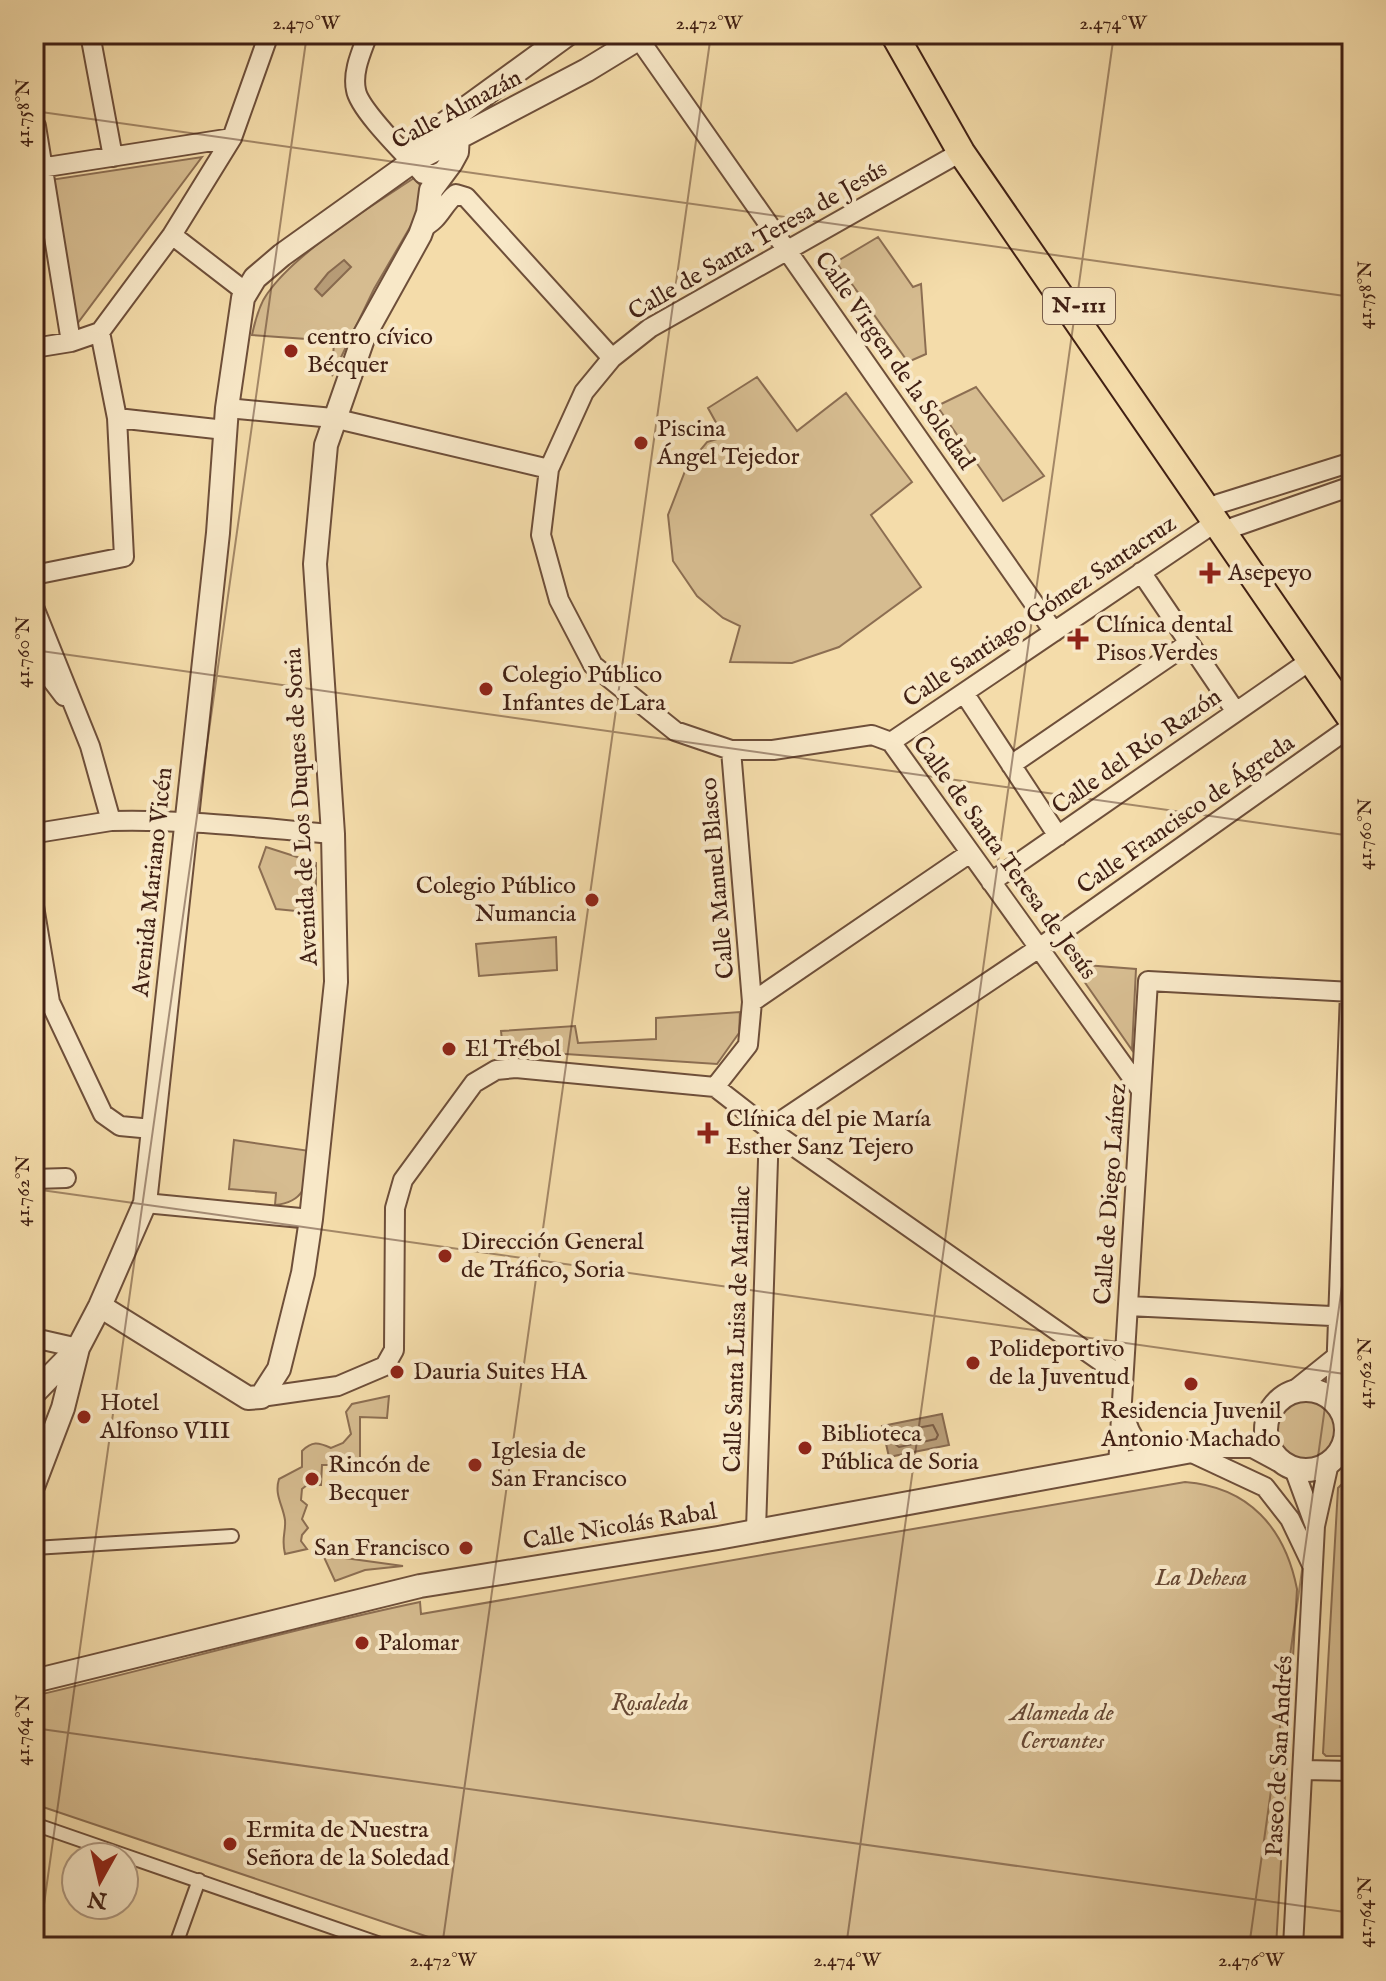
<svg xmlns="http://www.w3.org/2000/svg" width="1386" height="1981" font-family="'IM FELL English',serif">
	<style>
		.green { fill: #d6bc90; stroke: #8c6e52; stroke-width: 2 }
		.water { fill: #b79c77; stroke: #886a4f; stroke-width: 2 }
		.lines { fill: none; stroke-linecap: round; stroke-linejoin: round }
		.shore { stroke: #7c5e46; stroke-width: 2 }
		.pedestrian-casing { stroke: #6e4f3a; stroke-width: 16 }
		.minor-casing { stroke: #6e4f3a; stroke-width: 22 }
		.tertiary-casing { stroke: #6e4f3a; stroke-width: 26 }
		.primary-casing { stroke: #412014; stroke-width: 30 }
		.pedestrian { stroke: #f8e8c8; stroke-width: 12 }
		.minor { stroke: #f8e8c8; stroke-width: 18 }
		.tertiary { stroke: #f8e8c8; stroke-width: 22 }
		.primary { stroke: #f4dcaa; stroke-width: 26 }
		.ticks { fill: none; stroke: #412014; stroke-width: 2; stroke-opacity: 0.45 }
		.poi-dot { fill: #8f2418; stroke: #f8e8c8; stroke-width: 3 }
		.labels { text-anchor: middle; dominant-baseline: central; stroke-width: 8; stroke-linejoin: round; paint-order: stroke }
		.shield { fill: #f8e8c8; stroke: #785c4a; stroke-width: 2 }
		.shield-label { font-size: 22px; font-weight: bold; fill: #412014 }
		.street-label { font-size: 24px; fill: #412014; stroke: #f8e8c8 }
		.poi-label { font-size: 24px; fill: #412014; stroke: #f8e8c8; text-anchor: start }
		.park-label { font-size: 24px; font-style: italic; fill: #664733; stroke: #f8e8c8 }
		.neatline { fill: none; stroke: #412014; stroke-width: 3 }
		.ticks-label { font-size: 20px; text-anchor: middle; fill: #412014 }
	</style>
	<rect width="100%" height="100%" fill="#f4dcaa"/>
	<filter id="stains"><feTurbulence type="fractalNoise" baseFrequency=".0025" numOctaves="4"/><feColorMatrix values="0 0 0 0 .2 0 0 0 0 .09 0 0 0 0 .02 0 0 0 .5 -.17"/></filter>
	<radialGradient id="worn" r=".72"><stop offset=".6" stop-color="#630" stop-opacity="0"/><stop offset="1" stop-color="#630" stop-opacity=".3"/></radialGradient>
	<path class="green" d="M202 157 77 324 50 180Z
		M414 178 420 185 423 194 420 210 374 289 332 376 334 341 252 335C255 321 259 305 267 294 296 252 370 207 414 178Z
		M878 237 913 287 921 284 926 354 908 362 836 262Z
		M757 377 797 431 846 393 912 482 871 515 921 587 839 647 792 663 730 662 740 626 723 618 697 596 673 561 668 515 687 466 707 442 724 437 708 408Z
		M976 387 1044 476 1003 501 937 406Z
		M266 847 316 863V913L276 909 259 867Z
		M556 937 557 970 479 976 476 944Z
		M1072 964 1136 969 1132 1050Z
		M740 1012 739 1033 717 1064 503 1050 501 1031 575 1026 578 1043 656 1039V1018Z
		M234 1140 310 1151C306 1179 310 1201 275 1205L276 1193 229 1189Z
		M389 1396 387 1418 360 1417V1465H322L321 1485H307L302 1489 301 1500 307 1505 302 1519 308 1528 302 1535 301 1541 307 1549 285 1554C281 1538 286 1533 285 1520 283 1505 274 1495 279 1479L302 1467V1451C312 1441 318 1442 331 1448L343 1443 351 1434 346 1412 352 1404Z
		M1273 1429a33 33 0 1 1 66 0a33 33 0 1 1-66 0Z
		M1345 1481H1352V1756H1326L1323 1753 1338 1488Z
		M1185 1482C1249 1487 1285 1528 1297 1589L1276 1947H458L34 1804V1696C163 1666 290 1629 420 1602L421 1614Z
		M323 1555 403 1566 365 1570 335 1581Z"/>
	<path class="water" d="M344 260 351 267 322 296 315 289 328 273Z
		M942 1414 949 1445 889 1457 882 1426Z"/>
	<g class="lines">
		<path class="shore" d="M933 1425 938 1435 936 1439 899 1447 895 1444 893 1436 895 1432Z"/>
		<g class="pedestrian-casing">
			<path id="pedestrian" d="M34 1548 232 1536
				M34 1824 389 1947
				M175 1947 199 1880"/>
		</g>
		<g class="minor-casing">
			<path id="minor" d="M90 34 113 157
				M368 34C362 51 352 71 356 90 359 110 408 157 423 174H435L447 169
				M639 39 1054 632
				M36 126 71 342
				M961 152 650 328 612 358 584 392 549 469 541 535 559 600 593 665 675 731 731 750H773L872 735 891 742 1141 1090
				M34 169 232 138
				M423 227C439 221 443 204 456 194L466 197 612 358
				M172 235 238 286
				M34 348 71 342 100 332 172 235 232 138 269 34
				M227 408 333 418 549 469
				M117 418 225 430
				M1218 504 1352 462
				M1234 527 1352 486
				M1141 572 1236 712
				M34 575 124 557 117 418 100 332
				M34 607 90 746 111 821C185 819 259 828 333 834
				M34 642 48 675 64 696
				M964 693 1058 836
				M891 742 1216 522
				M1011 765 1189 643
				M43 832 111 821
				M991 882 1311 660
				M34 906 50 1002 103 1114 120 1126 152 1129
				M752 1002 970 853
				M715 1087 748 1045 752 1002 731 750
				M769 1129 1039 948 1352 726
				M34 1179 66 1178
				M145 1203 311 1219
				M1128 1306 1352 1317
				M34 1338 78 1348
				M1291 1393 1337 1356
				M261 1397 338 1386 385 1366 394 1350 395 1208 403 1180 474 1083 496 1070 516 1068 715 1087 769 1129 1123 1377
				M1335 1403 1350 992
				M1125 1416C1130 1438 1141 1451 1163 1456
				M1188 1451 1265 1487 1290 1519 1312 1565
				M1118 1466 1148 981 1352 992
				M1294 1469 1315 1526
				M756 1530 769 1129
				M1304 1770 1352 1771
				M1293 1947 1315 1526 1329 1463"/>
		</g>
		<g class="tertiary-casing">
			<path id="tertiary" d="M407 151 568 34
				M100 1306 248 1398 261 1397 279 1369 303 1273 311 1219 336 982 333 834 315 564 326 445 364 336 420 235 428 213 431 190 451 163 457 152 458 136
				M1266 1430a40 40 0 1 1 80 0a40 40 0 1 1-80 0Z
				M34 1393 77 1349
				M34 1484 63 1408 78 1348 100 1306 145 1203 218 533 227 408 243 298 255 278 282 255 412 162 587 70 646 34
				M34 1681 420 1586 718 1538 1219 1446H1253L1279 1460"/>
		</g>
		<g class="primary-casing">
			<path id="primary" d="M894 34 961 152 1352 720"/>
		</g>
		<use href="#pedestrian" class="pedestrian"/>
		<use href="#minor" class="minor"/>
		<use href="#tertiary" class="tertiary"/>
		<use href="#primary" class="primary"/>
	</g>
	<path class="ticks" d="M34 111 1352 297M34 650 1352 836M34 1189 1352 1375M34 1728 1352 1913M38 1947 307 34M442 1947 711 34M846 1947 1114 34M1249 1947 1352 1215"/>
	<g class="poi-dot">
		<circle cx="291" cy="351" r="8"/>
		<circle cx="641" cy="443" r="8"/>
		<path d="M1206 561h8v8h8v8h-8v8h-8v-8h-8v-8h8z"/>
		<path d="M1074 627h8v8h8v8h-8v8h-8v-8h-8v-8h8z"/>
		<circle cx="486" cy="689" r="8"/>
		<circle cx="592" cy="900" r="8"/>
		<circle cx="449" cy="1049" r="8"/>
		<path d="M704 1121h8v8h8v8h-8v8h-8v-8h-8v-8h8z"/>
		<circle cx="445" cy="1256" r="8"/>
		<circle cx="973" cy="1363" r="8"/>
		<circle cx="397" cy="1372" r="8"/>
		<circle cx="1191" cy="1384" r="8"/>
		<circle cx="84" cy="1417" r="8"/>
		<circle cx="805" cy="1448" r="8"/>
		<circle cx="475" cy="1465" r="8"/>
		<circle cx="312" cy="1479" r="8"/>
		<circle cx="466" cy="1548" r="8"/>
		<circle cx="362" cy="1643" r="8"/>
		<circle cx="230" cy="1844" r="8"/>
	</g>
	<g class="labels">
		<rect class="shield" x="1043" y="288" width="72" height="36" rx="6"/>
		<g class="shield-label">
			<text x="1079" y="306">N-111</text>
		</g>
		<g class="street-label">
			<text transform="translate(457 110) rotate(-28)">Calle Almazán</text>
			<text transform="translate(758 241) rotate(-30)">Calle de Santa Teresa de Jesús</text>
			<text transform="translate(894 361) rotate(55)">Calle Virgen de la Soledad</text>
			<text transform="translate(1040 612) rotate(-34)">Calle Santiago Gómez Santacruz</text>
			<text transform="translate(1137 752) rotate(-35)">Calle del Río Razón</text>
			<text transform="translate(302 807) rotate(-93)">Avenida de Los Duques de Soria</text>
			<text transform="translate(1186 815) rotate(-35)">Calle Francisco de Ágreda</text>
			<text transform="translate(1004 858) rotate(54)">Calle de Santa Teresa de Jesús</text>
			<text transform="translate(718 878) rotate(-95)">Calle Manuel Blasco</text>
			<text transform="translate(153 882) rotate(-84)">Avenida Mariano Vicén</text>
			<text transform="translate(1111 1194) rotate(-86)">Calle de Diego Laínez</text>
			<text transform="translate(738 1329) rotate(-88)">Calle Santa Luisa de Marillac</text>
			<text transform="translate(620 1527) rotate(-9)">Calle Nicolás Rabal</text>
			<text transform="translate(1280 1756) rotate(-87)">Paseo de San Andrés</text>
		</g>
		<g class="poi-label">
			<text x="307" y="337">centro cívico<tspan x="307" dy="28">Bécquer</tspan></text>
			<text x="657" y="429">Piscina<tspan x="657" dy="28">Ángel Tejedor</tspan></text>
			<text x="1228" y="573">Asepeyo</text>
			<text x="1096" y="625">Clínica dental<tspan x="1096" dy="28">Pisos Verdes</tspan></text>
			<text x="502" y="675">Colegio Público<tspan x="502" dy="28">Infantes de Lara</tspan></text>
			<text x="576" y="886" text-anchor="end">Colegio Público<tspan x="576" dy="28">Numancia</tspan></text>
			<text x="465" y="1049">El Trébol</text>
			<text x="726" y="1119">Clínica del pie María<tspan x="726" dy="28">Esther Sanz Tejero</tspan></text>
			<text x="461" y="1242">Dirección General<tspan x="461" dy="28">de Tráfico, Soria</tspan></text>
			<text x="989" y="1349">Polideportivo<tspan x="989" dy="28">de la Juventud</tspan></text>
			<text x="413" y="1372">Dauria Suites HA</text>
			<text x="100" y="1403">Hotel<tspan x="100" dy="28">Alfonso VIII</tspan></text>
			<text x="1191" y="1411" text-anchor="middle">Residencia Juvenil<tspan x="1191" dy="28">Antonio Machado</tspan></text>
			<text x="821" y="1434">Biblioteca<tspan x="821" dy="28">Pública de Soria</tspan></text>
			<text x="491" y="1451">Iglesia de<tspan x="491" dy="28">San Francisco</tspan></text>
			<text x="328" y="1465">Rincón de<tspan x="328" dy="28">Becquer</tspan></text>
			<text x="450" y="1548" text-anchor="end">San Francisco</text>
			<text x="378" y="1643">Palomar</text>
			<text x="246" y="1830">Ermita de Nuestra<tspan x="246" dy="28">Señora de la Soledad</tspan></text>
		</g>
		<g class="park-label">
			<text x="1201" y="1578">La Dehesa</text>
			<text x="650" y="1703">Rosaleda</text>
			<text x="1062" y="1713">Alameda de<tspan x="1062" dy="28">Cervantes</tspan></text>
		</g>
	</g>
	<rect width="1386" height="1981" fill="none" stroke="#f4dcaa" stroke-width="88"/>
	<g transform="translate(100 1881) rotate(188)"><circle r="38" fill="#f8e8c8" stroke="#af9880" stroke-width="2"/>
	<path d="M0-6L14 30L0 20L-14 30Z" fill="#8f2418"/>
	<text y="-12" font-size="22" font-weight="bold" text-anchor="middle" fill="#412014">N</text>
	</g>
	<rect x="44" y="44" width="1298" height="1893" class="neatline"/>
	<g class="ticks-label">
		<text x="306" y="29">2.470°W</text>
		<text x="709" y="29">2.472°W</text>
		<text x="1113" y="29">2.474°W</text>
		<text transform="translate(22 113) rotate(-90)" y="7">41.758°N</text>
		<text transform="translate(1364 295) rotate(-90)" y="7">41.758°N</text>
		<text transform="translate(22 652) rotate(-90)" y="7">41.760°N</text>
		<text transform="translate(1364 834) rotate(-90)" y="7">41.760°N</text>
		<text transform="translate(22 1191) rotate(-90)" y="7">41.762°N</text>
		<text transform="translate(1364 1373) rotate(-90)" y="7">41.762°N</text>
		<text transform="translate(22 1730) rotate(-90)" y="7">41.764°N</text>
		<text transform="translate(1364 1912) rotate(-90)" y="7">41.764°N</text>
		<text x="443" y="1966">2.472°W</text>
		<text x="847" y="1966">2.474°W</text>
		<text x="1251" y="1966">2.476°W</text>
	</g>
	<rect width="100%" height="100%" filter="url(#stains)"/>
	<rect width="100%" height="100%" fill="url(#worn)"/>
</svg>
